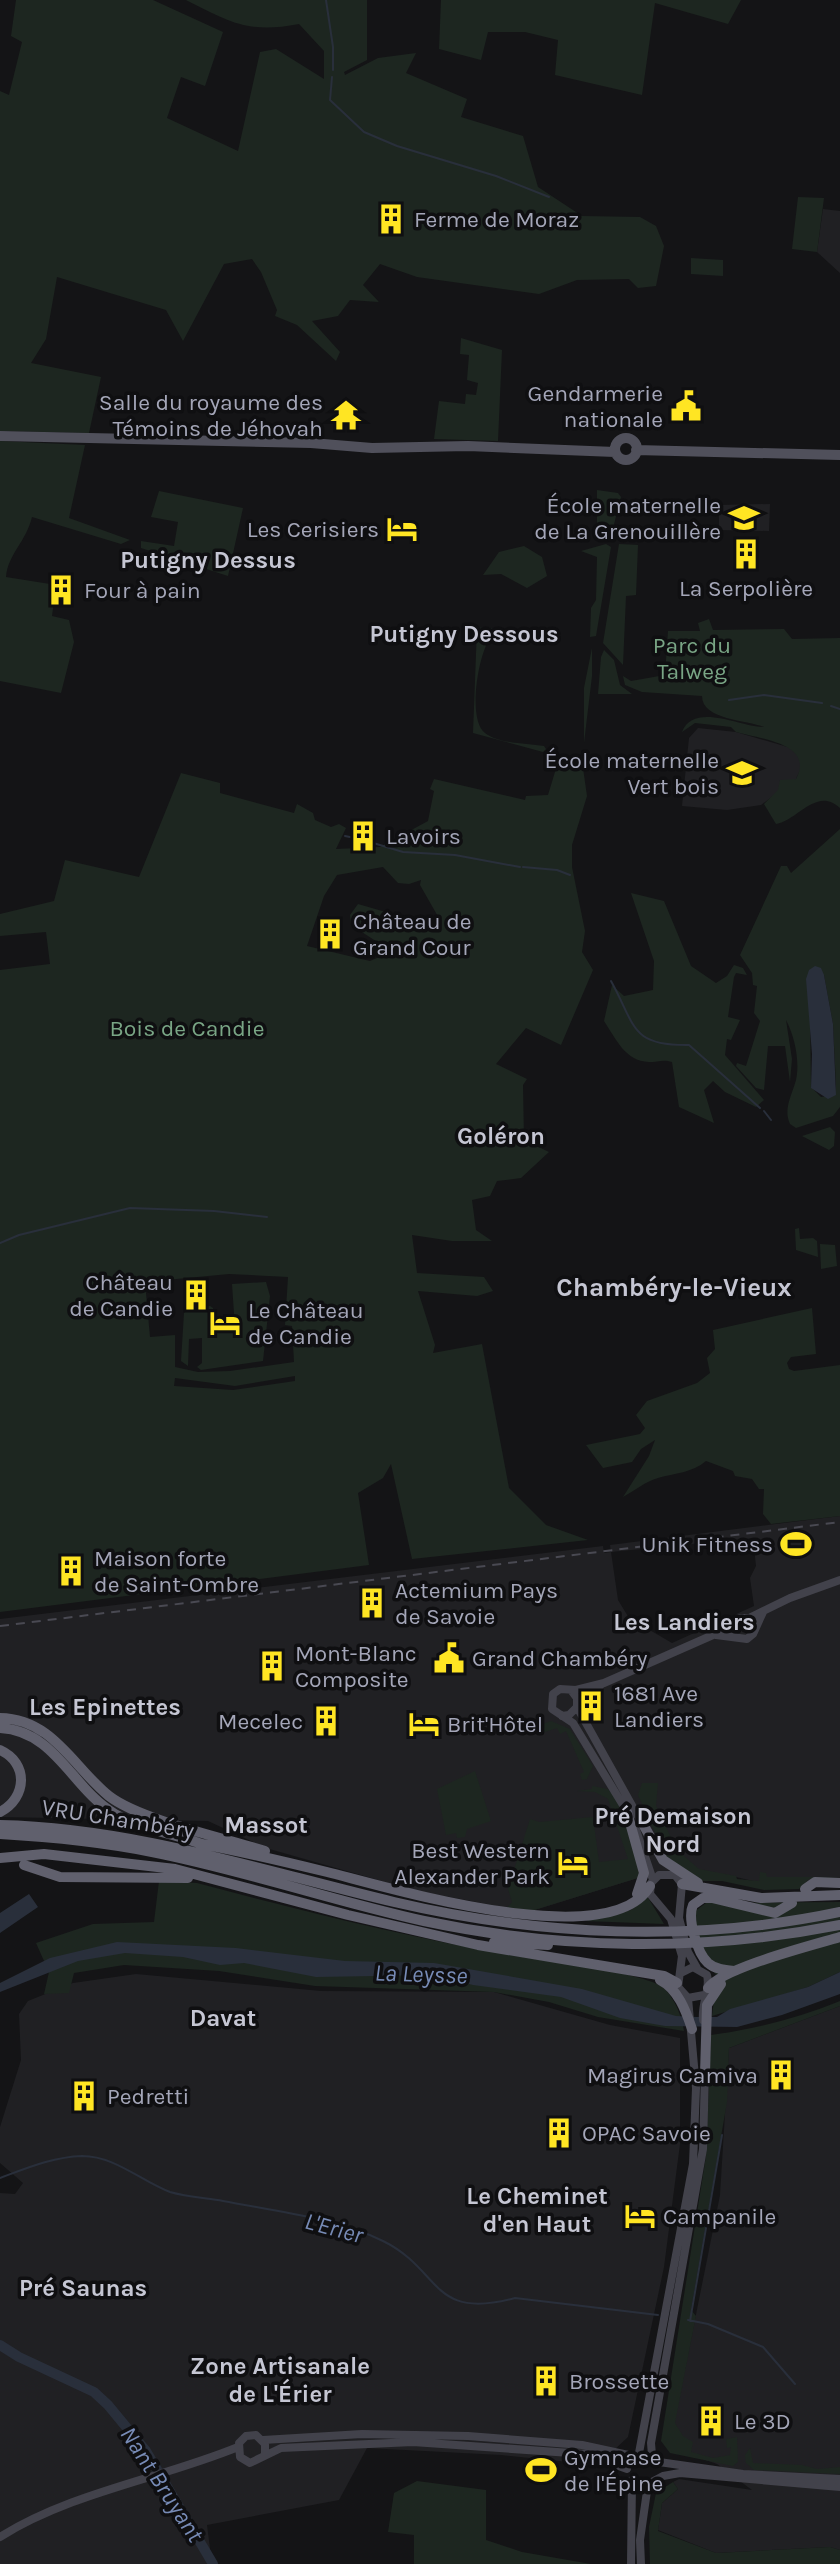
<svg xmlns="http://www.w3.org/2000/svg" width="840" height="2564" font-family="Karla,sans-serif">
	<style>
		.built { fill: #202023; fill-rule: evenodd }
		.green { fill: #1d2620; fill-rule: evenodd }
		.water { fill: #292f3b }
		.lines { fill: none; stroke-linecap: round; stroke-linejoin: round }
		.stream { stroke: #292f3b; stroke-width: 2 }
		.river { stroke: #292f3b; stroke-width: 10 }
		.secondary { stroke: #42424b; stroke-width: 8 }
		.primary { stroke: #50505b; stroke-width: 10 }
		.highway { stroke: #60606d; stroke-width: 10 }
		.rail { stroke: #494952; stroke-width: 2; stroke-dasharray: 9 7; stroke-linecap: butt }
		.labels { text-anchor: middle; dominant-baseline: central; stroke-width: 7; stroke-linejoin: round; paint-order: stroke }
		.poi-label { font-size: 23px; fill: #a4a6b8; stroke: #0f0f11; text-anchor: start }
		.park-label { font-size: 23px; fill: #79a585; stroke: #0f0f11 }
		.street-label { font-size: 23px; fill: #a4a6b8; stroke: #0f0f11 }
		.neighbourhood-label { font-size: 24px; font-weight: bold; fill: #c5c6d3; stroke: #0f0f11 }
		.water-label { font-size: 24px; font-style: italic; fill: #778bb6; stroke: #0f0f11 }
		.quarter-label { font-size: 26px; font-weight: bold; fill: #c5c6d3; stroke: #0f0f11 }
	</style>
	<rect width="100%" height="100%" fill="#141416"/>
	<path class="built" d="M823 209 840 211V273L817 252Z
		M770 504 769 531 719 530V505Z
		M698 728 736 732 791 748 800 758 801 768 796 779 761 805 727 810 682 806 689 738Z
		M840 1516V1883L779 1887 723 1874 641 1877 528 1912 413 1890 266 1848 208 1821 0 1817V1619L603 1546 604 1553 611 1552 610 1545ZM753 1538 756 1566 750 1578 754 1606 672 1643 629 1618 618 1600 611 1552Z
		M136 1974 321 1991 494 1992 610 2025 680 2038V2144L664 2267 628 2437 598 2465 501 2455 367 2448 339 2500 207 2525 212 2564H0V2193L15 2194 23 2183 0 2163V2127L21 2060 19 2014 28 2001 73 1983Z
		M840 2006V2550L830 2547 716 2553 658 2530 662 2503 678 2489 673 2482 679 2479 752 2490 717 2464 683 2452 675 2430V2419L720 2195 729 2048Z"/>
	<path class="green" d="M16 0H153L223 32 205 86 181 77 167 118 238 151 260 52 276 49 324 79V51L299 24C248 34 230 22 186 0H367V60L344 72 345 75 378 58 416 53 406 73 467 99 461 117 523 136 538 187 582 216 640 217 656 226 664 246 656 286 638 288 629 279 577 280 539 294 417 277 380 264 363 285 379 302 350 300 338 316 312 321 340 352 336 361 297 325 275 316 277 310 261 272 252 259 224 264 183 341 166 310 57 277 46 339 31 363 101 377 89 433 0 431V91L9 95 22 42 11 36Z
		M441 0H741L728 24 655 3 642 95 555 75 558 40 525 32H488L481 60 439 49Z
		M798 197 824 198 817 252 792 249Z
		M691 258 723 260V276L691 274Z
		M461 338 502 350 498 441 434 439 439 401 465 404 466 394 476 395 478 383 467 380 469 355 460 354Z
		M0 441 85 445 69 518 130 540 121 544 32 517C26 542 8 554 6 577L50 584 55 593 52 616 69 620 74 642 61 693 0 681Z
		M597 490 618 493 621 497 612 532 597 537Z
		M159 491 243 508 228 576 141 548V541L174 546 178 522 151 517Z
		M606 544 611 547 596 636 590 637 591 608 596 600 597 557 581 551Z
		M619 544 638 545 636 595 626 596 623 665 603 643Z
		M524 546 542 557 547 576 527 588 501 574 483 575 499 552Z
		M709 619 713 630 784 629 792 639 840 638V808C817 786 798 820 776 824L764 804 778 790 780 780 796 779C815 743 760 739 736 732L731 727 695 723 682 732C694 701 743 728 764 727 747 720 702 720 702 696L642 692 625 685 623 676 631 681 665 675 668 631H700L698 623Z
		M488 627 496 630C479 643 466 719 485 733 499 744 526 743 544 746L546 749 543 752 473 733 477 628Z
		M592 648V676L584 743V688Z
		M604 650 614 660 620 685 632 694H598L601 657Z
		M558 762 583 768 587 796 572 845V867L585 931 582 952 593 970 561 1045 526 1028 496 1064 527 1079 523 1085 524 1140 549 1152 521 1178 497 1181 490 1196 472 1200 476 1230 492 1241H452L412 1235 417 1273 484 1277 493 1291 477 1296 418 1291 435 1345 433 1353 482 1344 509 1488 546 1525 588 1540 412 1559 391 1464 383 1478 358 1493 369 1565 0 1612V970L50 964 46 932 0 936V914L54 901 65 860 139 877 181 773 220 783V793L294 813 297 804 313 813 315 820 331 827 339 824 346 828 336 849 380 847 428 821 434 791 430 789 434 779 525 800 526 796 548 795ZM383 867 398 883 409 884 421 880 420 885 440 920 433 928 427 924 358 904 350 915 351 925 385 947 384 955 370 961 307 946 324 896 337 875ZM229 1274 288 1277 285 1325 292 1326 294 1362 230 1371 198 1372 175 1367V1335L150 1337 145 1282ZM295 1376V1381L233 1390 174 1386 175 1378 235 1386Z
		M840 829V1107L833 1116 796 1128 790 1124C783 1109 792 1095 796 1080 800 1062 795 1037 786 1020L792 1059 790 1082 785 1046H768L764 1090 756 1088 736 1066 737 1063 746 1066 760 1021 754 1013 757 986 753 985 752 973 740 955 781 866H787L791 873ZM824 975 833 1024 836 1085 835 1095 821 1097 811 1087 810 1017Z
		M631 893 664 901 691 966 716 983 727 976 734 965 743 968 747 975 736 973 734 977 728 1017 740 1020 731 1040 727 1039 725 1055 764 1100 756 1107 725 1092 713 1081 704 1090 714 1123 679 1107 672 1062C663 1059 658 1062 649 1062 625 1061 616 1039 604 1021L612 985 624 996 653 990 654 961Z
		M830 1127 835 1132 834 1146 829 1150 802 1136Z
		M799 1228 800 1239 813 1238 817 1241 818 1257 796 1250 795 1229Z
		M820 1244 835 1245 837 1266 821 1269Z
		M266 1282 270 1296 263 1361 201 1370 197 1367 202 1363V1338L189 1339 188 1366 181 1361 184 1313 194 1304 200 1308 210 1306 213 1308 214 1320 210 1321 208 1331 235 1328 232 1284Z
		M812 1308 816 1354 791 1357 787 1363 789 1369 794 1371 840 1365V1516L771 1524 763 1514 764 1489H759L752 1479 735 1476 733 1471 706 1461C692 1473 675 1473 658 1478 646 1481 634 1491 623 1497L649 1456 655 1440 641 1449 632 1462 603 1468 586 1445 640 1434 645 1428 636 1415 647 1401 697 1383 710 1373 707 1358 715 1349 713 1330Z
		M551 1721 570 1729 593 1766 587 1779 582 1780 580 1774 584 1772 566 1731 560 1734 557 1728 542 1733 537 1726Z
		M475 1771 491 1821 467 1829 465 1837 457 1838 456 1833 446 1835 437 1789Z
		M642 1783H658L656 1806 677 1850 699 1869 736 1876 737 1879 759 1881 760 1872 766 1873 767 1877H840L809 1879 799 1889 764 1890 722 1881H698L665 1855 638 1795Z
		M592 1786 608 1789C629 1812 635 1847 641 1877L528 1912 506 1909 512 1902 508 1889 530 1819 539 1822 593 1817 599 1862 628 1859 608 1799 595 1792 577 1791 592 1789Z
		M159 1881 197 1883C318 1915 438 1945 562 1963 579 1965 655 1977 665 1989 676 2002 681 2014 684 2031L598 2017 549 2002 494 1992 315 1986 219 1971 124 1965 74 1973 69 1993 44 1994 49 1972 36 1943 93 1924 154 1922Z
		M647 1896 664 1924 585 1921 631 1910Z
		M840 1902V1972L808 1987 712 2016 717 1976C703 1961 696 1932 694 1912L706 1903Z
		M840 2001V2006L729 2048 727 2102 691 2310 696 2316 675 2423 683 2436 693 2442 691 2452 713 2458 730 2455 731 2447 727 2448 726 2439 737 2437 738 2462 733 2466 670 2453 661 2441 706 2156 711 2035C756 2029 798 2018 840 2001Z
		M750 2448 753 2463 802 2465 817 2469 840 2467V2474L754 2470 746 2463 745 2455Z
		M417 2481 486 2490V2540L522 2552 591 2564H414V2535L388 2532 394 2493Z
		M673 2482 678 2489 662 2503 658 2531 716 2553 830 2547 840 2550V2564H650L649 2527 656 2493Z"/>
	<path class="water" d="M815 966 821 968 824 975 833 1024 836 1095 828 1099 811 1088 812 1054 806 979 809 970Z
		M29 1894 38 1907 0 1933V1913Z
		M117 1942 236 1948 345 1961 434 1963 582 1989 676 2016 697 2017H717L730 2009 808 1987 840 1972V1994L782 2015 737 2027 665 2026 620 2018 561 1997 473 1985 435 1975 316 1977 244 1963 220 1965 183 1957 125 1953 78 1961 0 1992V1983L50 1958Z"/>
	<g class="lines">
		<path class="stream" d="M326 0 333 47V70
			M332 77 330 100 364 132 397 146 496 176 549 197
			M729 700 764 695 822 703
			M831 706 840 709
			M345 836 364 840
			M370 842 403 852 455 855 520 867
			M523 867 557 870 570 875
			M611 981C636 1026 630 1046 689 1045L760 1108
			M764 1111 771 1120
			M0 1243 19 1235 130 1208 214 1211 267 1217
			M0 2178C27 2168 53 2157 82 2156 115 2156 141 2181 170 2192 187 2197 206 2198 223 2201 275 2211 336 2218 383 2241 442 2270 430 2321 515 2298L658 2315
			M688 2320 708 2324 763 2347 795 2384
			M690 2321 722 2135"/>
		<path class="river" d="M0 2345 19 2357 94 2392 108 2405 146 2451 213 2564"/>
		<path class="secondary" d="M716 1635 747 1639 753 1634 763 1612
			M578 1703 600 1686
			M577 1707 644 1827
			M562 1716 569 1715 577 1707V1698L571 1690
			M629 1815 573 1723 552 1709 553 1694 560 1689 576 1690 604 1683 713 1635 740 1618H749L790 1598 840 1580
			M636 1830 653 1880
			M697 1968 688 1952 679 1918 682 1884 675 1875H659L651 1883 650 1894 671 1919 682 1956 678 1987 688 1998 704 1995
			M681 1973 693 1967 707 1975C711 1989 701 2003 703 2020
			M263 2440 362 2434 468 2436 582 2445 633 2456
			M639 2453 693 2164 696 2088 688 1998
			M265 2454V2444L256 2435 246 2436 239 2443 240 2457 250 2463 281 2448 413 2442 585 2454 627 2469
			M652 2455 651 2443 703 2149 705 2071
			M659 2462 743 2474 840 2479
			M633 2481 648 2484 663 2476 680 2473 840 2487
			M0 2537C72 2492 160 2479 238 2447
			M631 2564 632 2480
			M641 2564 640 2540 648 2484"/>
		<path class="primary" d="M0 436 311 443 372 448 468 446 615 452
			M615 449a11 11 0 1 1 22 0a11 11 0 1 1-22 0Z
			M636 450 840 455"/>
		<path class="highway" d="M0 1718C53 1719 73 1767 109 1796 140 1820 224 1838 265 1851
			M0 1728C56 1731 72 1789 115 1814 143 1830 177 1834 207 1846
			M0 1750C29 1763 27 1798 0 1812
			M627 1812 644 1873 637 1894
			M643 1824 663 1860 698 1883
			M0 1825C135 1828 263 1871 394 1902 539 1936 694 1943 840 1912
			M0 1834C52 1837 102 1842 152 1852 244 1870 333 1901 424 1921 561 1950 703 1952 840 1925
			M202 1844C244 1852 286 1862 327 1872 391 1888 610 1955 650 1886
			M0 1858 44 1854 175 1869 348 1915 478 1945 664 1976 677 1983
			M24 1865 60 1877 188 1878
			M682 1884 761 1898 840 1895
			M805 1889 815 1882 840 1883
			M494 1942 548 1945
			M734 1971C724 1970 715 1969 708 1963 697 1953 687 1918 693 1905L703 1898H712L775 1913 792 1903
			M660 1980C678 1989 686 2011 692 2029
			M708 1988C722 1968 813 1945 840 1937
			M705 2074 707 2005 721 1984"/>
		<path class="rail" d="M0 1626 840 1522"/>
	</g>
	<defs>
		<g id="building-bare" transform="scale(2.415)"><path d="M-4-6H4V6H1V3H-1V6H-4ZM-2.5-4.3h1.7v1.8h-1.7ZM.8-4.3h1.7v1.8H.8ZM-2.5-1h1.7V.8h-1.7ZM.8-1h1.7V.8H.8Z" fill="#ffe523" stroke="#0f0f11" stroke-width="2.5" paint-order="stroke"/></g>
		<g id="civic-bare" transform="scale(2.415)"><path d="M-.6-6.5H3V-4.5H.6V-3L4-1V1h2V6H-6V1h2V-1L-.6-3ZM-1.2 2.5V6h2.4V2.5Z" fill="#ffe523" stroke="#0f0f11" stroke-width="2.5" paint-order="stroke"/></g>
		<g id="temple-bare" transform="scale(2.415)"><path d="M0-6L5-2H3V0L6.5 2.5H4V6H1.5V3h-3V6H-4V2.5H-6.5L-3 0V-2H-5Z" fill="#ffe523" stroke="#0f0f11" stroke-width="2.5" paint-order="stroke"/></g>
		<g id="school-bare" transform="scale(2.415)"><path d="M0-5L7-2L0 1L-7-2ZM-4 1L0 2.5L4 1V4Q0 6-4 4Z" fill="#ffe523" stroke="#0f0f11" stroke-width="2.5" paint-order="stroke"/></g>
		<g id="hotel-bare" transform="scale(2.415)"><path d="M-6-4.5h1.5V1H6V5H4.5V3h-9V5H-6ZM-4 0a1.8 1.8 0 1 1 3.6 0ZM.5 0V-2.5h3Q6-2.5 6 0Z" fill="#ffe523" stroke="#0f0f11" stroke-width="2.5" paint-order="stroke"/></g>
		<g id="stadium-bare" transform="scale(2.415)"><path d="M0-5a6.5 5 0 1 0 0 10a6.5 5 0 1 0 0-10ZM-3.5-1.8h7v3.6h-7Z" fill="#ffe523" stroke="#0f0f11" stroke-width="2.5" paint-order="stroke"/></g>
	</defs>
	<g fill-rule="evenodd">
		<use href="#building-bare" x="391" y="219"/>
		<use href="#civic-bare" x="686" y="406"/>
		<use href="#temple-bare" x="346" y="415"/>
		<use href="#school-bare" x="744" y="518"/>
		<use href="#hotel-bare" x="402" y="529"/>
		<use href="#building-bare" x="746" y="554"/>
		<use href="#building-bare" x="61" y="590"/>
		<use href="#school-bare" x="742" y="773"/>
		<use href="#building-bare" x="363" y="836"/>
		<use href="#building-bare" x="330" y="934"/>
		<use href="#building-bare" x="196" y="1295"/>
		<use href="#hotel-bare" x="225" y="1323"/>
		<use href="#stadium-bare" x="796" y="1544"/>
		<use href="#building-bare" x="71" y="1571"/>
		<use href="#building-bare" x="372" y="1603"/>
		<use href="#civic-bare" x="449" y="1658"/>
		<use href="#building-bare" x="272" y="1666"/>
		<use href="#building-bare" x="591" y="1706"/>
		<use href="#building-bare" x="326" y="1721"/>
		<use href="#hotel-bare" x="424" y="1724"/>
		<use href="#hotel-bare" x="573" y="1863"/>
		<use href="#building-bare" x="781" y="2075"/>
		<use href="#building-bare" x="84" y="2096"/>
		<use href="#building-bare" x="559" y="2133"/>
		<use href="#hotel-bare" x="640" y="2216"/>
		<use href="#building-bare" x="546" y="2381"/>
		<use href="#building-bare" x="711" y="2421"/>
		<use href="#stadium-bare" x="541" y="2470"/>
	</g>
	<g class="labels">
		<g class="poi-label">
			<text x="414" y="219">Ferme de Moraz</text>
			<text x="663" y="393" text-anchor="end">Gendarmerie<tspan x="663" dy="26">nationale</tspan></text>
			<text x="323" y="402" text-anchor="end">Salle du royaume des<tspan x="323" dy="26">Témoins de Jéhovah</tspan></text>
			<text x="721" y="505" text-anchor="end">École maternelle<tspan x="721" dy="26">de La Grenouillère</tspan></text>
			<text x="379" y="529" text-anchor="end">Les Cerisiers</text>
			<text x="746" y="588" text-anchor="middle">La Serpolière</text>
			<text x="84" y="590">Four à pain</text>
			<text x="719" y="760" text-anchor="end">École maternelle<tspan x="719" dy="26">Vert bois</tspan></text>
			<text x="386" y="836">Lavoirs</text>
			<text x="353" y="921">Château de<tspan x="353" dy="26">Grand Cour</tspan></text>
			<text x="173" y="1282" text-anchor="end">Château<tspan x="173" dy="26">de Candie</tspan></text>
			<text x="248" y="1310">Le Château<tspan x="248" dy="26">de Candie</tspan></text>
			<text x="773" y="1544" text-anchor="end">Unik Fitness</text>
			<text x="94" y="1558">Maison forte<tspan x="94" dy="26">de Saint-Ombre</tspan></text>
			<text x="395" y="1590">Actemium Pays<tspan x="395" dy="26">de Savoie</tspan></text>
			<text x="295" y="1653">Mont-Blanc<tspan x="295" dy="26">Composite</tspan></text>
			<text x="472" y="1658">Grand Chambéry</text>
			<text x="614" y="1693">1681 Ave<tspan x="614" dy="26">Landiers</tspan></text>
			<text x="303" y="1721" text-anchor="end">Mecelec</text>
			<text x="447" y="1724">Brit'Hôtel</text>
			<text x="550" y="1850" text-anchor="end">Best Western<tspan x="550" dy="26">Alexander Park</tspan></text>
			<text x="758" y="2075" text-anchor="end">Magirus Camiva</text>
			<text x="107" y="2096">Pedretti</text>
			<text x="582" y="2133">OPAC Savoie</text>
			<text x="663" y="2216">Campanile</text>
			<text x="569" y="2381">Brossette</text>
			<text x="734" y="2421">Le 3D</text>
			<text x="564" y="2457">Gymnase<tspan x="564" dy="26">de l'Épine</tspan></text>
		</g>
		<g class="park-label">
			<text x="692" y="645">Parc du<tspan x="692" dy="26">Talweg</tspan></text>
			<text x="187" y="1028">Bois de Candie</text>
		</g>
		<g class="street-label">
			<text transform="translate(118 1819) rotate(9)">VRU Chambéry</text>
		</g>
		<g class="neighbourhood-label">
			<text x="208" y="560">Putigny Dessus</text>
			<text x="464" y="634">Putigny Dessous</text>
			<text x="501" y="1136">Goléron</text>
			<text x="684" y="1622">Les Landiers</text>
			<text x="105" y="1707">Les Epinettes</text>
			<text x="673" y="1816">Pré Demaison<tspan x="673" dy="28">Nord</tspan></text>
			<text x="266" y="1825">Massot</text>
			<text x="223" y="2018">Davat</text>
			<text x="537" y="2196">Le Cheminet<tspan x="537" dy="28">d'en Haut</tspan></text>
			<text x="83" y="2288">Pré Saunas</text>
			<text x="280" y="2366">Zone Artisanale<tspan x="280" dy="28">de L'Érier</tspan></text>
		</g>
		<g class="water-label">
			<text transform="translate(421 1974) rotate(2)">La Leysse</text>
			<text transform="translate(334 2228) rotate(15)">L'Erier</text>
			<text transform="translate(162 2484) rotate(57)">Nant Bruyant</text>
		</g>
		<g class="quarter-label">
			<text x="674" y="1287">Chambéry-le-Vieux</text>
		</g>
	</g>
</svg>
